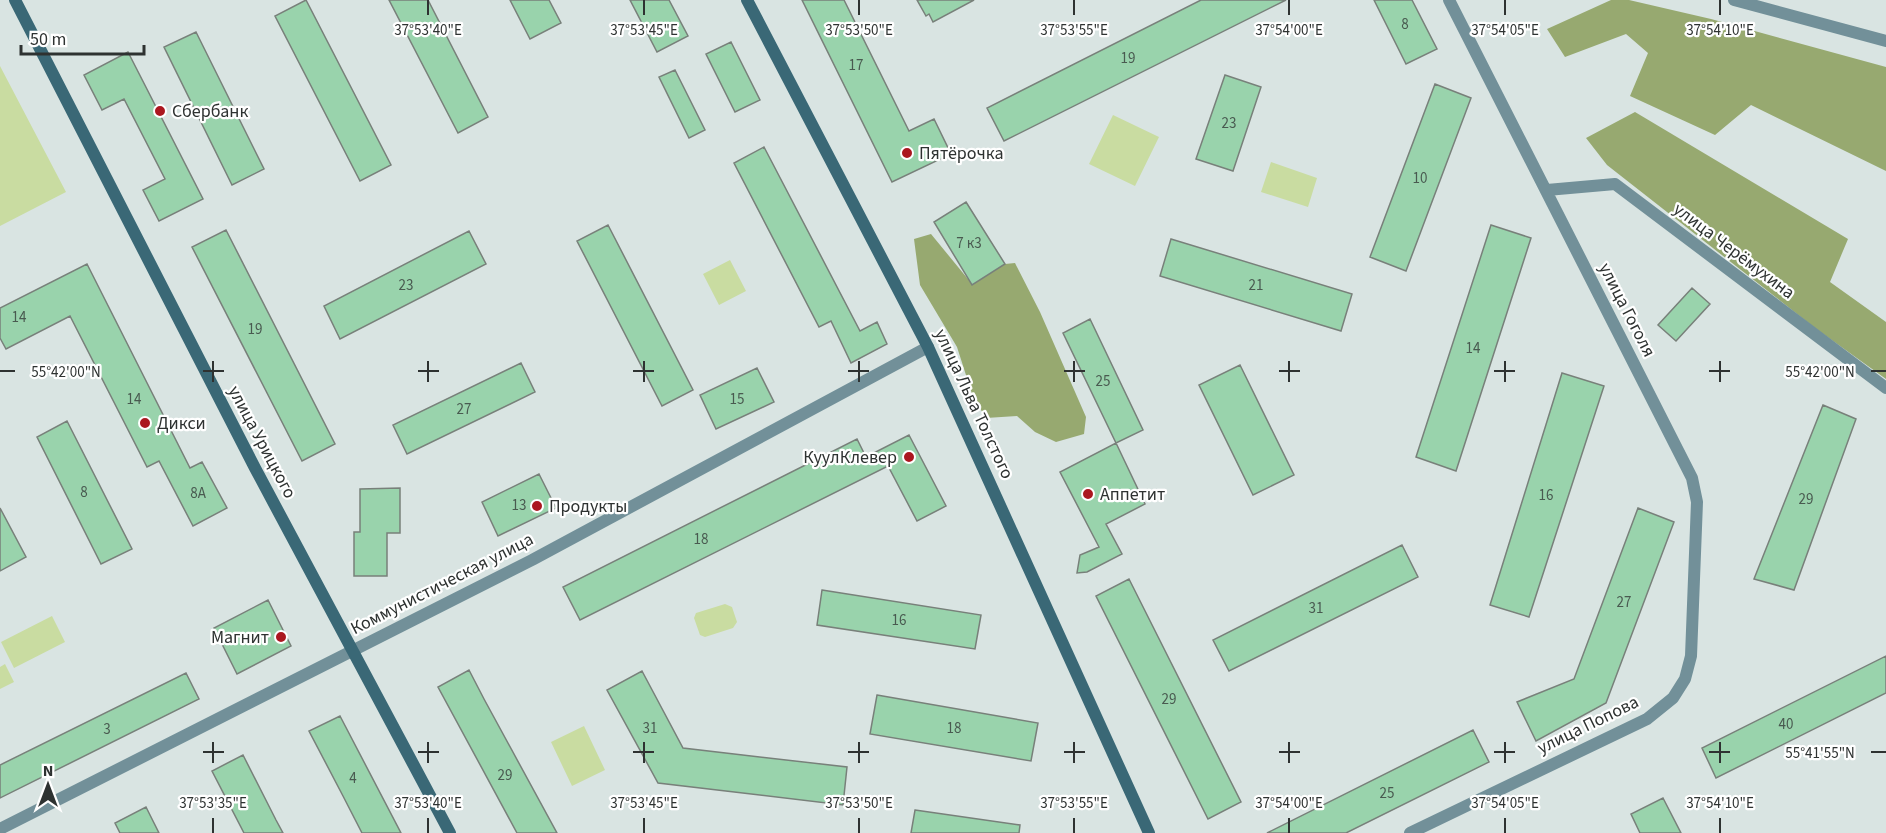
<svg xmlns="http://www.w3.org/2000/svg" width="1886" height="833" font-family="'Source Sans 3',sans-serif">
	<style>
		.green { fill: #c9dca1 }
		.forest { fill: #97a970 }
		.building { fill: #99d3ac; stroke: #78807a; stroke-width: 1.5 }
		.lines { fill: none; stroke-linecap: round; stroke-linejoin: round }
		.street { stroke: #729099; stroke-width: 12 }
		.secondary { stroke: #3a6876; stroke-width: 12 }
		.ticks { fill: none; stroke: #2e3231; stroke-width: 2 }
		.poi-dot { fill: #ab171f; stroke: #fff; stroke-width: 2 }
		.labels { text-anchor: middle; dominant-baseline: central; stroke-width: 4.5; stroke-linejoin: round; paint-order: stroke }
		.number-label { font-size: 15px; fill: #495a50 }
		.poi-label { font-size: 18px; fill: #2e3231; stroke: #fff; text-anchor: start }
		.street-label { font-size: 18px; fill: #2e3231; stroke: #fff }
		.ticks-label { font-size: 15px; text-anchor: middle; fill: #2e3231; stroke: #fff; stroke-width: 4.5; stroke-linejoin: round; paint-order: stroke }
	</style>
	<rect width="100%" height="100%" fill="#d9e4e2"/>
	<path class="green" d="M0 66 66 192 0 226Z
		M1113 115 1159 137 1135 186 1089 164Z
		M1271 162 1317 178 1308 207 1261 192Z
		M730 260 746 291 719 305 703 274Z
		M725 604 732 607 737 622 733 628 705 637 700 635 694 618 696 613Z
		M52 616 65 642 14 668 1 642Z
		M5 664 14 682 0 689V667Z
		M584 726 605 770 572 786 551 742Z"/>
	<path class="forest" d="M1611 0H1629L1711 19 1886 67V171L1751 105 1715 135 1630 96 1648 53 1626 34 1565 57 1547 29Z
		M1635 112 1848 239 1830 282 1886 322V379L1815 328 1607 165 1586 138Z
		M931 234 972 284 1005 264 1015 263 1040 312 1086 417 1084 434 1056 442 1035 432 1017 416 986 418 973 397 957 347 920 285 914 239Z"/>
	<path class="building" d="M306 0 391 165 360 181 275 16Z
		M389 0H428L488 117 458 133Z
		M510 0H549L561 23 530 39Z
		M630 0H669L688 36 657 52Z
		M802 0H844L909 131 934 119 951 154 892 182Z
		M917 0H974L933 22 929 14 926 16Z
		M1201 0H1286L1004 141 987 108Z
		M1374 0H1412L1437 49 1406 64Z
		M196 32 264 169 232 185 164 47Z
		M731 42 760 100 735 112 706 54Z
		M128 52 203 199 159 221 143 190 165 179 124 99 102 110 84 75Z
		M675 70 705 130 689 138 659 77Z
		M1225 75 1261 87 1233 171 1196 159Z
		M1435 84 1471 98 1406 271 1370 257Z
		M764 147 860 331 877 322 887 344 851 363 831 321 819 327 734 163Z
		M966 202 1005 264 972 285 934 222Z
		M608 225 693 390 662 406 577 241Z
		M1491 225 1531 238 1456 471 1416 457Z
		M226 230 335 444 302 461 192 247Z
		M469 231 486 264 340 339 324 306Z
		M1171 239 1352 294 1341 331 1160 276Z
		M87 264 190 468 202 462 227 508 193 526 159 461 147 467 70 316 6 349 0 338V308Z
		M1692 288 1710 304 1676 341 1658 325Z
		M1090 319 1143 430 1116 443 1063 333Z
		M521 363 535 392 407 454 393 425Z
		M1240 365 1294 475 1253 495 1199 385Z
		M757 368 774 402 716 429 700 395Z
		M1562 373 1604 386 1529 617 1490 605Z
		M1823 405 1856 419 1794 590 1754 579Z
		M67 421 132 549 101 564 37 437Z
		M909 435 946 506 917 521 888 466 580 620 563 587 857 439 866 457Z
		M1116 443 1145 504 1106 524 1122 554 1087 572 1077 573 1080 555 1099 547 1060 472Z
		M539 474 556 508 498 536 482 502Z
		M400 488V533H387V576H354V532H360V489Z
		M0 508 26 557 0 571Z
		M1638 508 1674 522 1606 703 1536 741 1517 702 1574 679Z
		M1402 545 1418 577 1229 671 1213 640Z
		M1129 579 1241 802 1208 819 1096 596Z
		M822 590 981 615 975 649 817 625Z
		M268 600 291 646 237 674 214 628Z
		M1886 656V693L1716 778 1702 748Z
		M469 670 484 699 557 833H517L438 687Z
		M642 671 683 748 847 767 843 805 658 783 607 690Z
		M186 673 199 699 0 798V765Z
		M877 695 1038 723 1031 761 870 734Z
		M340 716 401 833H362L343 796 309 731Z
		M1473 730 1489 762 1346 833H1267Z
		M243 755 276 820 283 833H244L212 771Z
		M1663 798 1681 833H1640L1631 814Z
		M146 807 159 833H120L115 823Z
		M915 810 1020 825 1019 833H911Z"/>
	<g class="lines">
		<path class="street" d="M1734 0 1886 41
			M1547 190 1615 184 1886 388
			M0 829 532 560 928 347
			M1410 833 1647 719 1673 698 1685 679 1691 656 1697 502 1692 478 1449 0"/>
		<path class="secondary" d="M15 0 255 468 450 833
			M747 0 928 347 1149 833"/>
	</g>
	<path class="ticks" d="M428 0V15M644 0V15M859 0V15M1074 0V15M1289 0V15M1505 0V15M1720 0V15M213 361V382M428 361V382M644 361V382M859 361V382M1074 361V382M1289 361V382M1505 361V382M1720 361V382M0 371H15M203 371H224M418 371H439M633 371H654M848 371H869M1064 371H1085M1279 371H1300M1494 371H1515M1709 371H1730M1871 371H1886M213 742V763M428 742V763M644 742V763M859 742V763M1074 742V763M1289 742V763M1505 742V763M1720 742V763M203 752H224M418 752H439M633 752H654M848 752H869M1064 752H1085M1279 752H1300M1494 752H1515M1709 752H1730M1871 752H1886M213 818V833M428 818V833M644 818V833M859 818V833M1074 818V833M1289 818V833M1505 818V833M1720 818V833"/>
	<g class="poi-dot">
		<circle cx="160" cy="111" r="6"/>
		<circle cx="907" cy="153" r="6"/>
		<circle cx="145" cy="423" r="6"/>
		<circle cx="909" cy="457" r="6"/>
		<circle cx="1088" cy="494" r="6"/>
		<circle cx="537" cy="506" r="6"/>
		<circle cx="281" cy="637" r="6"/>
	</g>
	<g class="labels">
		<g class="number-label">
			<text x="1405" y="24">8</text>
			<text x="1128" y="58">19</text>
			<text x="856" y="65">17</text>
			<text x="1229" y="123">23</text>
			<text x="1420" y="178">10</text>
			<text x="969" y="243">7 к3</text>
			<text x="406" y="285">23</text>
			<text x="1256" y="285">21</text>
			<text x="19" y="317">14</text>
			<text x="255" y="329">19</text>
			<text x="1473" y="348">14</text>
			<text x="1103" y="381">25</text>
			<text x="134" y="399">14</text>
			<text x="737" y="399">15</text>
			<text x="464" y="409">27</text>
			<text x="84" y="492">8</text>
			<text x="198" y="493">8А</text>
			<text x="1546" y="495">16</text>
			<text x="1806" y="499">29</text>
			<text x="519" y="505">13</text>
			<text x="701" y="539">18</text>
			<text x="1624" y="602">27</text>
			<text x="1316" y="608">31</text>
			<text x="899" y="620">16</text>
			<text x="1169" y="699">29</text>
			<text x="1786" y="724">40</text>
			<text x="650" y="728">31</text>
			<text x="954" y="728">18</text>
			<text x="107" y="729">3</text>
			<text x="505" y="775">29</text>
			<text x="353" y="778">4</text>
			<text x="1387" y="793">25</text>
		</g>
		<g class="poi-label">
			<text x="172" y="111">Сбербанк</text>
			<text x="919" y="153">Пятёрочка</text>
			<text x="157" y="423">Дикси</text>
			<text x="897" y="457" text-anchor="end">КуулКлевер</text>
			<text x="1100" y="494">Аппетит</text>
			<text x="549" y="506">Продукты</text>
			<text x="269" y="637" text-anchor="end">Магнит</text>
		</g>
		<g class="street-label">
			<text transform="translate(1734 251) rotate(37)">улица Черёмухина</text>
			<text transform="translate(1627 310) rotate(63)">улица Гоголя</text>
			<text transform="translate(974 404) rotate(65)">улица Льва Толстого</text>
			<text transform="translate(262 442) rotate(62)">улица Урицкого</text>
			<text transform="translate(442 584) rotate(-27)">Коммунистическая улица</text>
			<text transform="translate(1588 725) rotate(-26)">улица Попова</text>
		</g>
	</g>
	<g class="ticks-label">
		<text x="428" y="35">37°53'40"E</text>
		<text x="644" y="35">37°53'45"E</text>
		<text x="859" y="35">37°53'50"E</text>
		<text x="1074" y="35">37°53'55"E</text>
		<text x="1289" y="35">37°54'00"E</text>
		<text x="1505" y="35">37°54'05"E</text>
		<text x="1720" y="35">37°54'10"E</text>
		<text x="66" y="377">55°42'00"N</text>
		<text x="1820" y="377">55°42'00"N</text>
		<text x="1820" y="758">55°41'55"N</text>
		<text x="213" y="808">37°53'35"E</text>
		<text x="428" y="808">37°53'40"E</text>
		<text x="644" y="808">37°53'45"E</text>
		<text x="859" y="808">37°53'50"E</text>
		<text x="1074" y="808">37°53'55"E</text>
		<text x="1289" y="808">37°54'00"E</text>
		<text x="1505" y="808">37°54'05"E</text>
		<text x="1720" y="808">37°54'10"E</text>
	</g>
	<g transform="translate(48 785)" stroke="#ffffff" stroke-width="4.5" paint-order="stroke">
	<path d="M0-4.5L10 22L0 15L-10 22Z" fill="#2e3231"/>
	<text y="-9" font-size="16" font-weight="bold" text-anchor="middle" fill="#2e3231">N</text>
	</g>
	<path d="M21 45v9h123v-9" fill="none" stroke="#2e3231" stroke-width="3"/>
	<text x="30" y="45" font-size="18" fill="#2e3231" stroke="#ffffff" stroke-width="4.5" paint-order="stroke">50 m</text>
</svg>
